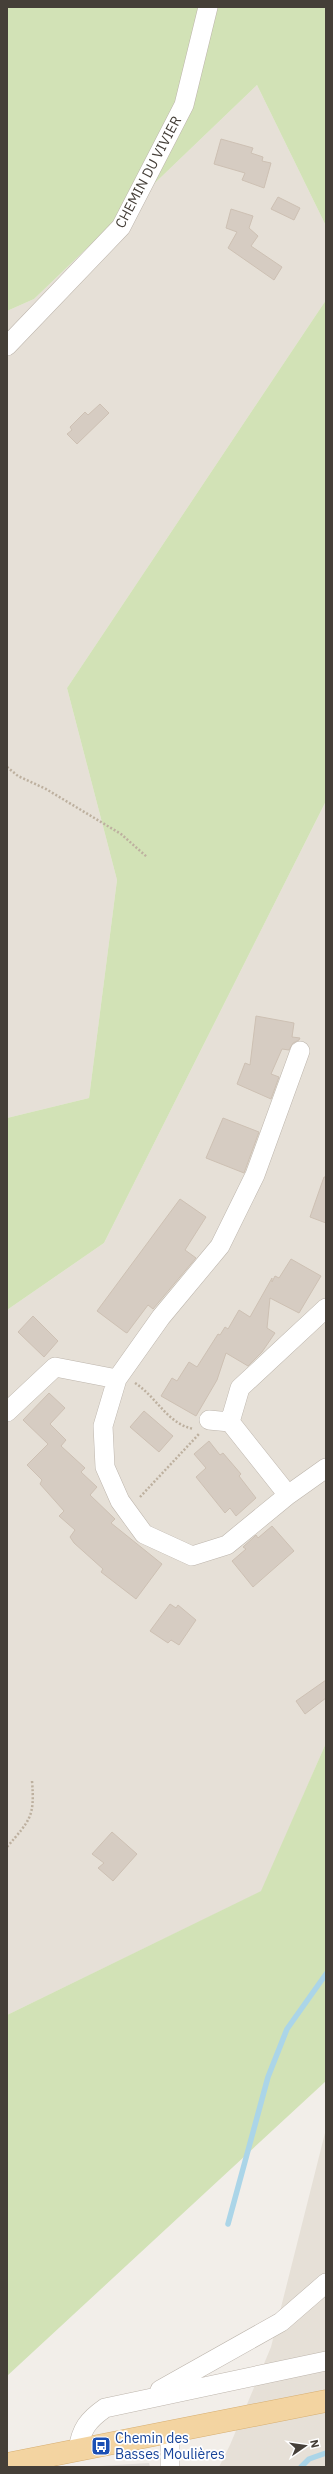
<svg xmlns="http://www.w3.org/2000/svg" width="333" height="2474" font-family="'IBM Plex Sans',sans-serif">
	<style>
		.residential { fill: #e6e0d7 }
		.industrial { fill: #e2deda }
		.green { fill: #d2e2b6 }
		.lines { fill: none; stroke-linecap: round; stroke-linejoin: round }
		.stream { stroke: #abd5e8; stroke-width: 5.5 }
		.building { fill: #d6ccc2; stroke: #cdc0b3 }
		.minor-casing { stroke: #bdb5ac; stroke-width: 20 }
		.major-casing { stroke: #d7af72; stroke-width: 23 }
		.path { stroke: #bdb09f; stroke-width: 2.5; stroke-dasharray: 2 2; stroke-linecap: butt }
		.minor { stroke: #fff; stroke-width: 19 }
		.major { stroke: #f3d4a1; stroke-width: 22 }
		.labels { text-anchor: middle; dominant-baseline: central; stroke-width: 3.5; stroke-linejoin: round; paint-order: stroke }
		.street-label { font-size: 14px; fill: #453f38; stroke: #fff }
		.transit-label { font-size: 14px; fill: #164399; stroke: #fff; text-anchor: start }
	</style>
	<rect width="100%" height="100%" fill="#f2eee9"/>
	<path class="residential" d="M257 85 326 226V300L67 688 117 880 89 1098 7 1118V311L34 299Z
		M326 801V1743L262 1891 7 2015V1310L104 1243Z
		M326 2129V2467H219L230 2445 271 2347Z"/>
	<path class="industrial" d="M149 2463 150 2467H83Z"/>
	<path class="green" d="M7 7H326V226L257 85 34 299 7 311Z
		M326 300V801L104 1243 7 1310V1118L89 1098 117 880 67 688Z
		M326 1743V2081L7 2376V2015L261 1891Z"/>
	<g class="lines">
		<path class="stream" d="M228 2224 268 2077 287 2029 326 1974
			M301 2467 309 2459 326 2453"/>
	</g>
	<path class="building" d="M221 139 253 148 251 153 263 157 262 161 271 163 264 188 242 180 245 173 214 164Z
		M278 197 300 208 294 220 271 209Z
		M231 209 253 216 249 228 258 236 251 246 282 267 274 280 228 248 237 232 226 228Z
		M100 404 109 413 77 444 67 434 72 430 70 427 85 412 88 415Z
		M256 1016 294 1023 292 1037 300 1038 299 1040 293 1043 289 1050 282 1049 271 1074 279 1077 271 1099 237 1084 245 1063 250 1065Z
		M223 1118 259 1132 244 1173 206 1158Z
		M324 1177H326V1223L310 1217Z
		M180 1199 206 1217 185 1250 196 1258 153 1309 148 1305 127 1333 125 1332 97 1311Z
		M291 1259 321 1276 299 1313 270 1298 267 1328 275 1333 262 1352 248 1366 226 1353 217 1380 196 1416 161 1396 172 1378 177 1381 189 1362 197 1367 218 1334 220 1335 225 1327 228 1329 239 1310 250 1317 272 1278V1282L275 1276 279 1278Z
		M33 1316 58 1341 44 1357 18 1332Z
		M49 1393 65 1408 50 1424 66 1440 61 1446 85 1468 81 1472 97 1487 90 1495 115 1519 111 1523 162 1564 136 1599 101 1572 103 1569 74 1543 70 1537 75 1530 59 1516 64 1511 40 1484 42 1480 27 1465 48 1444 23 1420Z
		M144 1411 173 1436 159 1452 130 1427Z
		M209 1441 220 1455 223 1453 241 1474 239 1476 256 1498 236 1516 230 1508 225 1513 196 1477 206 1468 194 1454Z
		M272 1526 294 1551 253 1587 232 1561 246 1549 243 1547 254 1537 256 1535 258 1538Z
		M170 1604 176 1608 178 1605 196 1620 179 1645 171 1640 168 1643 150 1631Z
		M326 1680V1698L305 1714 296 1701Z
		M112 1832 137 1854 113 1881 98 1868 104 1863 92 1854Z"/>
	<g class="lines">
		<g class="minor-casing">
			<path id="minor" d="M7 346 121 227 184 105 208 7
				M300 1051 255 1175 220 1246 161 1317 117 1379 103 1426 105 1467 120 1501 144 1534 192 1556 227 1545 288 1495 326 1468
				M7 1412 55 1367 117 1379
				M209 1420 230 1422
				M288 1495 230 1422 240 1388 326 1308
				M160 2390 281 2322 326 2283
				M78 2450C81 2429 88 2420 105 2408L326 2361
				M170 2467V2432"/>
		</g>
		<g class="major-casing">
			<path id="major" d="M7 2464 326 2401"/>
		</g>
		<path class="path" d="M7 767 18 776 46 789 121 834 147 857
			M135 1383C157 1397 167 1424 194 1429
			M140 1497 199 1434
			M7 1847C30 1820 35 1817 32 1781"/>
		<use href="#minor" class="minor"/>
		<use href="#major" class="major"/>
	</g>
	<defs>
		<g id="bus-square" transform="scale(1)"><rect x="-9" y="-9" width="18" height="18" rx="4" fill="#1a4fb4" stroke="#fff"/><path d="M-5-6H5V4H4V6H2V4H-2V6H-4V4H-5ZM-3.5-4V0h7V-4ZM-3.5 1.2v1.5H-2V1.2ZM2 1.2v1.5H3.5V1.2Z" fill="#fff"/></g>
	</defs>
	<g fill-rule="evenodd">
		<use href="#bus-square" x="101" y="2446"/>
	</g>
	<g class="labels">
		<g class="street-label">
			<text transform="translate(148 172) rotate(-62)">CHEMIN DU VIVIER</text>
		</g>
		<g class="transit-label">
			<text x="115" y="2438">Chemin des<tspan x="115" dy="16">Basses Moulières</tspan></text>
		</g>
	</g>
	<rect width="333" height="2474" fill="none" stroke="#453f38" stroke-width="16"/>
	<g transform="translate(305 2446) rotate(77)" stroke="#ffffff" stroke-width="3" paint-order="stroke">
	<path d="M0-3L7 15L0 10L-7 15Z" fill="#453f38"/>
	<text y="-6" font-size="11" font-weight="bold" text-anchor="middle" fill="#453f38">N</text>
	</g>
</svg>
